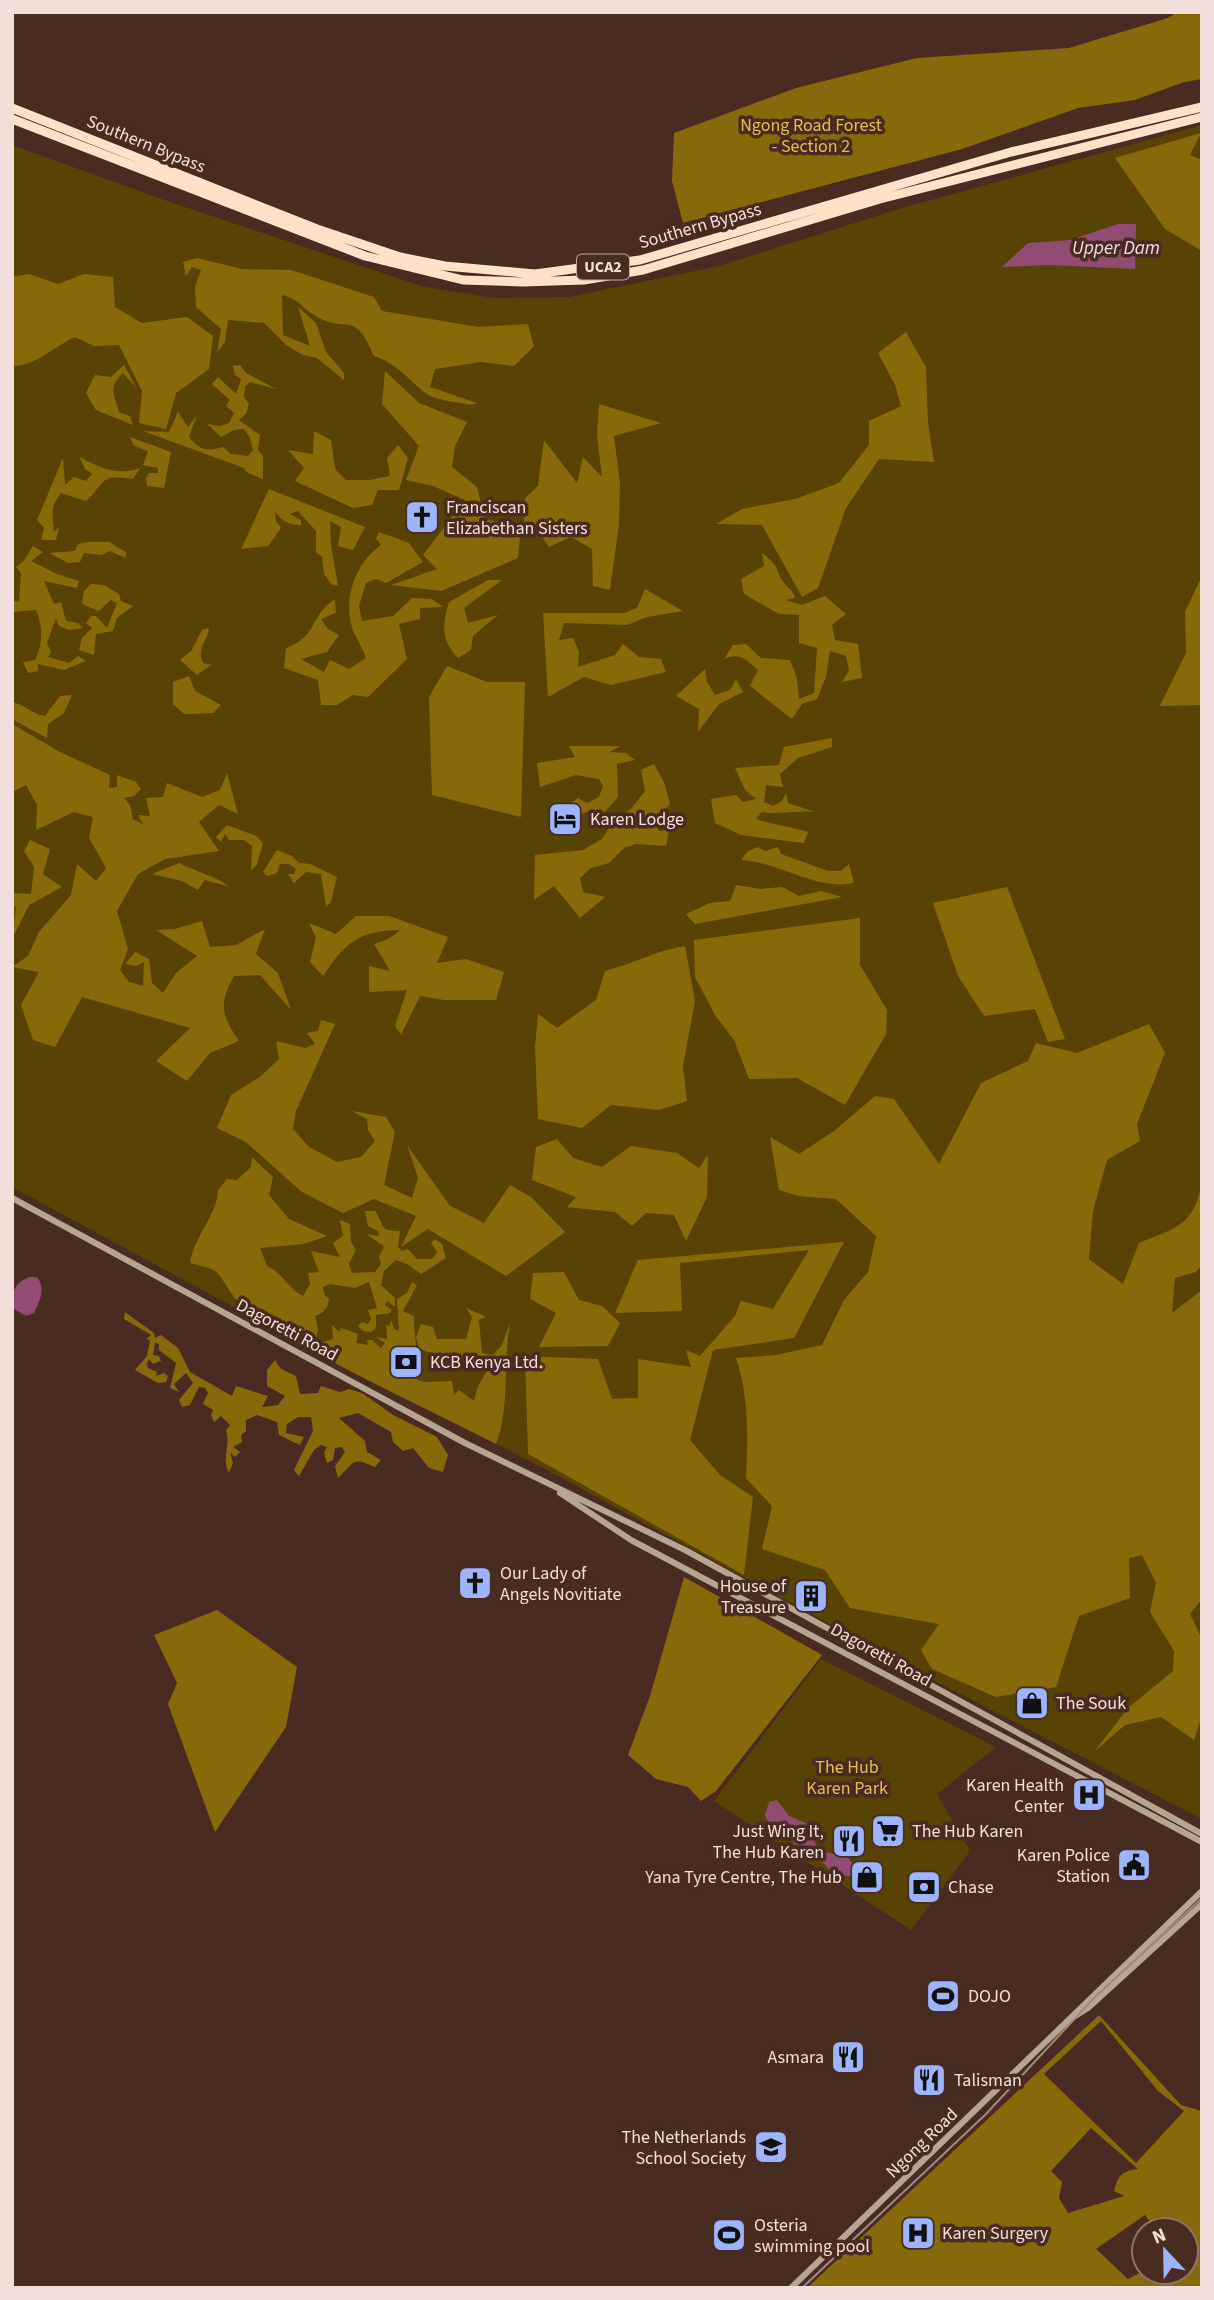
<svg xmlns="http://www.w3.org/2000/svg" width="1214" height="2300" font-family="'Source Sans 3',sans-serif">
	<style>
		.green { fill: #574404 }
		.forest { fill: #866a09; fill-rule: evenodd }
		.water { fill: #924b72 }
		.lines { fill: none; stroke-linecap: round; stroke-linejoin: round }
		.secondary { stroke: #b7a594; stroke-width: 6 }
		.highway { stroke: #fee1c6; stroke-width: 9 }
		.tram { stroke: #a28a82; stroke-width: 2 }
		.labels { text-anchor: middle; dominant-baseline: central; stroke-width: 7; stroke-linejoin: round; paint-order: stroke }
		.shield { fill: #482b21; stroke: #c0a9a2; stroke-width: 2 }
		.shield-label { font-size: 16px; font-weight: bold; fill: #f3dfd9 }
		.park-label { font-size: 18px; fill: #e7bf4e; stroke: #482b21 }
		.street-label { font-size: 18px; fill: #f3dfd9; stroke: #482b21 }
		.poi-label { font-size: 18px; fill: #f3dfd9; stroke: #482b21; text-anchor: start }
		.water-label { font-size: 19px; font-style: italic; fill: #f2dce6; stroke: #482b21 }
	</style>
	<rect width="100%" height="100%" fill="#482b21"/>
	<path class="green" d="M1202 125V1819L910 1668 551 1472 335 1362 12 1187V145L170 202 421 286 494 298 569 297 719 266 902 208Z
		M821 1659 996 1747 937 1794 970 1851 911 1930 714 1801Z"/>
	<path class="forest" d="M1177 12H1202V79L1184 82 1135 100 1078 108 962 149 683 223 672 181 674 133 796 88 917 58 1069 48 1168 18Z
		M1201 133 1190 155 1202 160V251L1165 229 1115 158Z
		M197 258 242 269 291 270 374 297 382 311 479 327 528 324 534 346 514 366 481 362 435 369 430 387 477 403C469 406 468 404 460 403 449 401 434 400 424 392 406 377 396 363 374 356 353 307 349 336 314 315 299 306 302 301 282 295L283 335 310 346 298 307 316 323 326 352 344 373V380L317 358 303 355 286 345 264 323 228 320 225 342 217 353 221 329 196 307 195 287 201 270 192 267 186 276 183 262Z
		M29 274 58 284 84 274 113 277 115 307 142 323 187 317 213 336 209 369 176 393 166 429 139 423 142 391 119 345 94 346 75 337C53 347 36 366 12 366V277Z
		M906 332 926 367 928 423 934 462 879 459 846 508 818 588 802 597 762 525 716 524 742 509 795 499 839 483 869 445V421L901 406 895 385 878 353Z
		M124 365 137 389 123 373C108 388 114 393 119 412L130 416 133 425 96 410 86 393 95 375 111 377Z
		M240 365 246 373 276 389 250 382 245 387 244 397 249 404 246 414 239 420 260 435 258 450 263 456V479L248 473 244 468 143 431 169 432 178 412 188 427 197 415 189 437C199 450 207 452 223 447L231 454 248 456 253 450 250 438 244 429 234 430 221 437 207 424 220 426 229 423 234 413 226 406 230 400 212 384 218 377 236 394 241 379 235 375 233 366Z
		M385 371 419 403 467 422 455 446 452 467 477 487 485 520 524 524 525 498 538 486 544 440 577 483 583 457 602 477 597 435 599 404 661 423 614 436 620 484 619 524 610 590 593 586 592 549 571 537 549 547 538 531 520 535 518 558 441 591 391 585 437 569 423 555 465 500 433 486 406 480 419 446 382 404Z
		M314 431 331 440 335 469 346 480H370L390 476 387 458 398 445 408 458 399 490H378L372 505 353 508 295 481 304 468 288 450 313 454Z
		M130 437 171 452 164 488 147 486 146 478 149 473H158V468L143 465 148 451 134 446Z
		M79 456C97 468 120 476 140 468L133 479C99 474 107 481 86 501L61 493C49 508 53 515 54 532L59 527 56 540H41L44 528 37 520 63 458 65 485 74 477 86 481 92 474 85 469Z
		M269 489 365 527 353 550 338 546 341 527 330 521 331 545 338 586 331 584 324 574 322 557 316 552V531L298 511 290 514 301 520V525C288 525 282 521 275 511L276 521 281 528 268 546 241 549Z
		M379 532 409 543 423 562 386 583 376 579 366 583 359 606 362 621 393 616 412 598 432 599 443 607 420 608V619L399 624 407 659 368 697 353 695 337 705H321L318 680 284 668 286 648C319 636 308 617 335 599L336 613 321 619 328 629 339 635 327 652 301 659 324 672 330 660 349 669 366 658C363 649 358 641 354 633 341 602 355 563 381 545L376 539Z
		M88 542H109L127 553 125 558 110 551 101 555 84 553 80 562 68 563 49 553 75 551 78 544Z
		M33 546 43 552 31 561 57 574 79 581 77 588 44 581 54 604 61 602 66 621 78 623 83 628 69 630 59 626 56 618 47 643 51 652 48 657 69 663 78 656 86 661 64 670 38 664V671L28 673 23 662 35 660C43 645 43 626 36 610L12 612V600L19 602 21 573 16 567 24 561Z
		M762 553C782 568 774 570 785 584 790 590 793 590 795 598L786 600 802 605 825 596 846 614 832 625 835 640 858 644 862 678 842 682 849 670 846 656 830 651 826 677 817 699 802 704 792 719 750 686 758 670C747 660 739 652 724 659L733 645 746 644 761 658 790 660 797 679 799 699 814 693 817 648 799 643V615L779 614 744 594 741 579 764 566Z
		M1202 576V705L1160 706 1186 653 1185 612Z
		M488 580H502L464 608 468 623 498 615 473 636 471 650 458 658C441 640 442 625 449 602Z
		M91 584 104 585 119 594 121 601 133 606 117 618 113 631 96 634 94 655 79 650 82 638 92 628 86 623 91 616H96L107 628 117 603 111 600 99 611 82 604 84 591Z
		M645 589 683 611 647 617 627 625 564 623 559 640 573 638 579 652 578 667 615 655 623 644 639 657 661 659 666 672 611 685 584 677 548 697 543 613H624L637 608Z
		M209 628C208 641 196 647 203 663L211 665 197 675 180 660 192 650 202 630Z
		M447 666 487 682H525L521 817 432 795 429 697Z
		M705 669 707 682 715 695 730 690 736 679 743 692 719 704 698 732 699 709 676 696Z
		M189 676 195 691 221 705 213 713 184 714 173 704V682Z
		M72 695 64 713 48 724 47 738 12 719V702C26 705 32 714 45 716L60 696Z
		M12 724 60 752 110 775 109 788 117 787V775L136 782 141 789 134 796 124 798 130 805 133 819 143 824 138 815 150 816 146 798 163 797 167 783 202 797 220 790 227 773 238 814 219 805 199 822 219 851 165 859 138 874 117 911 128 949 120 970 129 982 143 986 144 962 136 966 125 964 135 952 149 959 152 983 163 993 176 973 197 956 156 930 175 929 202 921 210 947 236 945 265 929 256 954 278 973 291 1010 260 975 234 976C218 1004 222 1016 239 1041L210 1053 187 1081 156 1061 190 1028 82 997 55 1047 33 1040 21 1005 39 972 12 967 28 956 39 932 71 895 77 864 96 881 106 868 89 838 93 817 74 812 36 830 37 805 26 785 12 792Z
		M832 738V747L798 758 780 774 783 787 766 785 764 802 773 806 782 801 786 793 788 803 815 812C796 810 780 815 762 812L756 819C773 825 790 826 808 832L804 843 741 835 715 823 711 799 736 795 743 802 756 799 745 790 735 768 779 765 784 747Z
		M569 746H621L609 752 626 753 635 760 617 764 618 797 603 814 593 810 575 816 566 807 578 798 587 803 599 797 603 786 599 779 576 775 540 787 537 763 575 757Z
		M654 764 664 782 670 804 653 822 659 831 669 830 666 846 636 844 624 848 609 863 591 868 580 878 583 892 605 897 580 918 554 886 534 900 535 855 583 850 602 839 614 820 631 809 645 791 641 770Z
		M227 825 256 836 263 843 257 865 251 870 252 846 244 840H229L225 834 221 842 216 837Z
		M30 840 50 849 43 874 62 887 29 905 12 939 16 907 12 904V893L31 894 34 867 24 851Z
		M758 847 765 851 778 847 781 854 828 871H841L849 864 854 883C817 891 778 862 741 860L748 851Z
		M277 850 292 856 299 863 310 864 337 877 331 902 326 907 321 874 306 872 294 883 288 874H294L296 869 289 864H280L277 873 267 876 263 872Z
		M179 863C196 872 214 875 230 887L205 880 198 890 182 881 152 874Z
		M736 885 760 889 782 887 799 896 821 891 842 897 695 924 686 914 710 903 730 901Z
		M1007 887 1065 1039 1048 1042 1035 1009 984 1016 958 976 933 903Z
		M356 916H389L448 937 437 963 466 959 504 972 496 1000H444L420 996 401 1035 395 1026 407 990 369 992V966L390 971 374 944 390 938 400 930C358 931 346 942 323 976L310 962 316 938 309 923 336 934Z
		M860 918V965L887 1010 886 1034 845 1105 797 1078 749 1079 734 1040 715 1015 695 977 694 940Z
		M685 946 695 1001 683 1066 687 1101 659 1110 611 1105 582 1128 538 1119 535 1047 538 1014 557 1028 596 1000 605 971C633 964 657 950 685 946Z
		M321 1020 335 1024 296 1111 293 1129 309 1147 337 1162 361 1157 375 1141 368 1130 367 1119 352 1111 386 1117 395 1132 384 1185 412 1198 418 1178 407 1145 450 1206 484 1223 510 1185 531 1197 565 1232 506 1276 428 1229 401 1247 416 1216 374 1199 343 1213 302 1192 246 1142 217 1128 231 1095 261 1076 279 1059 276 1041 305 1048 315 1044 307 1033 318 1031Z
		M1149 1024 1165 1053 1137 1124 1140 1141 1107 1160 1093 1211 1089 1259 1123 1284 1139 1243C1176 1228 1195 1225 1202 1181V1265L1196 1272 1175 1278 1172 1313 1202 1290V1599L1190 1614 1202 1639V1716L1194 1740 1161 1717 1125 1725 1094 1752 1128 1708 1173 1671 1174 1651 1150 1612 1156 1583 1142 1555 1129 1558 1130 1598 1079 1616 1056 1687 996 1697 932 1669 921 1650 939 1624 850 1608 825 1570 762 1549 772 1506 746 1478C748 1436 749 1397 736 1358L776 1355 822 1345 844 1300 868 1272 876 1236 836 1199 798 1196 779 1190 770 1137 799 1154 834 1131 875 1096 894 1099 939 1164 981 1083 1028 1061 1036 1043 1077 1053Z
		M557 1139 573 1158 602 1167 631 1146 677 1153 699 1168 708 1155 707 1197 686 1241 674 1215 646 1213 632 1226 615 1212 567 1207 576 1197 532 1180 536 1147Z
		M252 1157 273 1177 269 1195 289 1219 327 1236 304 1244 260 1248 267 1266C283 1273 288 1289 303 1296L310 1284 308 1273 319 1272 311 1251 340 1257 333 1243 343 1236 340 1220 350 1224 351 1242 356 1250 349 1264 352 1273 375 1272 381 1264 379 1257 384 1246 366 1234 379 1236 378 1231 368 1226 365 1211H375C386 1227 377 1230 400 1231L398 1247 402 1251 408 1249 417 1259H432L437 1252 431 1243 435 1239 442 1244 446 1258 421 1274 407 1264 396 1260 384 1271 381 1285 395 1298V1307L387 1301 385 1305 392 1310 390 1313 376 1315V1328L371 1332 363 1331 358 1326 362 1322 368 1324 371 1319 368 1310 377 1308 369 1282 355 1288 330 1284 323 1287 324 1294 329 1299C328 1308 324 1313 315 1316L318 1330 315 1341 319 1343 333 1339 332 1325 339 1332 341 1328 358 1334 356 1343 368 1345 367 1340H372L381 1348 385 1343 376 1337 387 1339 386 1324 389 1327 391 1320 394 1329 399 1331 397 1299 407 1293 412 1282 417 1285 403 1311 414 1316C413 1337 421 1358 414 1378L424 1382 452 1381 454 1395 459 1390 474 1401 478 1386 491 1364 454 1360 419 1349 416 1337 421 1324 433 1327 437 1339H466L472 1317 466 1308 486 1317 479 1320 482 1353 493 1355 502 1345 510 1323C503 1362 510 1409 496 1444 429 1410 360 1378 295 1341 275 1330 248 1315 234 1297 216 1272 224 1271 190 1263 194 1236 218 1214 218 1190L227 1179 237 1180 251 1167Z
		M844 1242 794 1338 713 1350 690 1440 720 1475 753 1497 744 1575 528 1454 525 1356 598 1359 612 1399 638 1398V1359L691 1367 686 1350 700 1356 735 1316 741 1301 773 1309 809 1250 680 1263 682 1311 615 1313 638 1260Z
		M564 1272 579 1300 602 1306 620 1323 608 1346 539 1347 556 1313 530 1299 533 1273Z
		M125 1312 154 1333 155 1338 161 1335 178 1348 190 1372 232 1396 236 1386 268 1396 262 1407 278 1405 285 1396 267 1386V1370L275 1360 281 1369 296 1376 300 1394 318 1393 321 1386 340 1392 349 1389 362 1393 393 1415 437 1437 448 1455 443 1472 429 1468 413 1448 403 1451 393 1442 391 1432 358 1413 339 1418 365 1441 367 1452 381 1460 375 1467C351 1456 355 1462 338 1478L335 1466 345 1452 342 1447 335 1448 333 1460 327 1463 324 1453 327 1447 321 1445 314 1450 299 1476 294 1470 313 1431 311 1417H298L287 1424 286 1433 304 1437 300 1445 279 1435 277 1422 257 1415 246 1420V1431L241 1435 242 1442 233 1447 240 1452 235 1457 230 1452 233 1463 229 1473C221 1458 231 1446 226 1430L230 1425 221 1416 214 1422 211 1415 213 1410 203 1404 208 1393 205 1388 199 1387 190 1405 182 1407 179 1400 193 1383 186 1373 174 1384 179 1392 170 1388 176 1363 159 1350V1344L155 1343 153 1355 159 1356 161 1361 153 1364 149 1359 147 1363 148 1368 157 1372 156 1376 164 1373 168 1376 166 1382 158 1383 135 1370 147 1356 150 1340 146 1339 151 1335 124 1319Z
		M684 1577 822 1655 716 1791 701 1801 688 1787 656 1779 628 1755 650 1696Z
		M217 1610 297 1667 286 1727 215 1832 168 1704 177 1683 154 1635Z
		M1099 2015 1181 2105 1202 2111V2288H807ZM1101 2021 1158 2091 1184 2111 1136 2163 1044 2074ZM1091 2128 1138 2169C1122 2171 1118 2175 1114 2191L1124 2196 1068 2213 1059 2198 1062 2182 1051 2171ZM1145 2215 1156 2230H1186V2272L1144 2271 1128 2279 1096 2249Z"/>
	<path class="water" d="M1118 224H1136L1135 269 1049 265 1002 267 1028 243 1070 240Z
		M29 1277H37C46 1288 40 1301 34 1313L26 1316 12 1308C12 1292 14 1283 29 1277Z
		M777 1800 789 1816 808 1824 812 1839 821 1851 848 1857 855 1868 852 1876 834 1875 808 1846 794 1844 789 1831 769 1824 765 1815 769 1802Z"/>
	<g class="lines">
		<path class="secondary" d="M12 1198 465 1443 685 1550 1202 1834
			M560 1493 631 1540 1202 1842
			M1072 2018 1088 2008 1202 1904
			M791 2288 1202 1891"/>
		<path class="highway" d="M12 108 317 229 400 257 445 266 535 274 640 260 1011 152 1202 107
			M12 119 365 256 463 280 523 282 584 280 643 270 880 199 1202 117"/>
		<path class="tram" d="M802 2288 986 2114 1094 1998 1202 1898"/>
	</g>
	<defs>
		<g id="church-square" transform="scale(1.75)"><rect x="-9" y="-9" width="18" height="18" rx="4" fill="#9db4fd" stroke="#482b21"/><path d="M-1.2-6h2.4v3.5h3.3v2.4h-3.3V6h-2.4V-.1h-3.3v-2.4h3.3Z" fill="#111"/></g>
		<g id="hotel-square" transform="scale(1.75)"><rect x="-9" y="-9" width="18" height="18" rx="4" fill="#9db4fd" stroke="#482b21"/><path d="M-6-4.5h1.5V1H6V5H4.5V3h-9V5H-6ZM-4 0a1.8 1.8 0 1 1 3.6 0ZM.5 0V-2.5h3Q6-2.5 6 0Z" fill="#111"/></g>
		<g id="bank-square" transform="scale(1.75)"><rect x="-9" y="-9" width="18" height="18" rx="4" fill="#9db4fd" stroke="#482b21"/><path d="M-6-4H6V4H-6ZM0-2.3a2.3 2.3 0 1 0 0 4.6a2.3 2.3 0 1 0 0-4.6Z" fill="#111"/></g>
		<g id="building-square" transform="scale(1.75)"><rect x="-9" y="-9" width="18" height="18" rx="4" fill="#9db4fd" stroke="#482b21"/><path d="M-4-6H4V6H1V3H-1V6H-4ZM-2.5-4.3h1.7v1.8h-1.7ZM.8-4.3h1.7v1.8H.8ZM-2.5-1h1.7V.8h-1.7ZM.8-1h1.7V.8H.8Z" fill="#111"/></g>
		<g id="shop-square" transform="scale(1.75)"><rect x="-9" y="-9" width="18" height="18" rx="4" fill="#9db4fd" stroke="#482b21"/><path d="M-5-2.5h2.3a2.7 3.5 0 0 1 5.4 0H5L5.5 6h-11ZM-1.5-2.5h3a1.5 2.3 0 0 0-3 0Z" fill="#111"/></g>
		<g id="hospital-square" transform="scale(1.75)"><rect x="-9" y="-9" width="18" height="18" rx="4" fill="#9db4fd" stroke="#482b21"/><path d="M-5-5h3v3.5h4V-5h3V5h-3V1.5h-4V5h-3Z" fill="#111"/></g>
		<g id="supermarket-square" transform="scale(1.75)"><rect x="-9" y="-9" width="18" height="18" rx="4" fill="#9db4fd" stroke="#482b21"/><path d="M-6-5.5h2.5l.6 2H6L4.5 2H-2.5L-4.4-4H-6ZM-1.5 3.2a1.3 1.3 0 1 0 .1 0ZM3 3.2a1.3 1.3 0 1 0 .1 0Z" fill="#111"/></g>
		<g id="restaurant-square" transform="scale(1.75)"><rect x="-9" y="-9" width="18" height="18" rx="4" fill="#9db4fd" stroke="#482b21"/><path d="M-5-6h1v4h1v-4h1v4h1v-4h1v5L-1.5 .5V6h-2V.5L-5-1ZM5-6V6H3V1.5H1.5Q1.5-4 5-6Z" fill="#111"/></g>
		<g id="civic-square" transform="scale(1.75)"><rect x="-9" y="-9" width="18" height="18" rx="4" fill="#9db4fd" stroke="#482b21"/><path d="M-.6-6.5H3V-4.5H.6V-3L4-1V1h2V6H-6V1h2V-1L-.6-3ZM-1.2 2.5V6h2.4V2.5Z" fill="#111"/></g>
		<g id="stadium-square" transform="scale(1.75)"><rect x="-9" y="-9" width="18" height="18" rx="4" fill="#9db4fd" stroke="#482b21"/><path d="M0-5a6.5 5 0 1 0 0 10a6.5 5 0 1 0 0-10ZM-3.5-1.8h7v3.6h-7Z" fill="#111"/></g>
		<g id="school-square" transform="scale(1.75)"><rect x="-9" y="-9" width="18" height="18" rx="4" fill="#9db4fd" stroke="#482b21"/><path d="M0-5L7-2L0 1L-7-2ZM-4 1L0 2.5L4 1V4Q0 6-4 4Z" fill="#111"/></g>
	</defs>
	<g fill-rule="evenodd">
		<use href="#church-square" x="422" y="517"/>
		<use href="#hotel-square" x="565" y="819"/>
		<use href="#bank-square" x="406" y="1362"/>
		<use href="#church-square" x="475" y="1583"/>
		<use href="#building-square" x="811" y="1596"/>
		<use href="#shop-square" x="1032" y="1703"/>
		<use href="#hospital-square" x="1089" y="1795"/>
		<use href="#supermarket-square" x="888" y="1831"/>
		<use href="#restaurant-square" x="849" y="1841"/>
		<use href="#civic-square" x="1134" y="1865"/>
		<use href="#shop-square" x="867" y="1877"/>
		<use href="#bank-square" x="924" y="1887"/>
		<use href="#stadium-square" x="943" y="1996"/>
		<use href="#restaurant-square" x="848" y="2057"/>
		<use href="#restaurant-square" x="929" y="2080"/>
		<use href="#school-square" x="771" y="2147"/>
		<use href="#hospital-square" x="918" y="2233"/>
		<use href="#stadium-square" x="729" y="2235"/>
	</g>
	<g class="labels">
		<rect class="shield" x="577" y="254.5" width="52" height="25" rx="5"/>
		<g class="shield-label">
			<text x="603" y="267">UCA2</text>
		</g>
		<g class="park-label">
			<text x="811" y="125">Ngong Road Forest<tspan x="811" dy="21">- Section 2</tspan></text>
			<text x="847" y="1767">The Hub<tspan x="847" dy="21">Karen Park</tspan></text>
		</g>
		<g class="street-label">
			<text transform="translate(146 144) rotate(22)">Southern Bypass</text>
			<text transform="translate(700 226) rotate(-16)">Southern Bypass</text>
			<text transform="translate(287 1330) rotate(28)">Dagoretti Road</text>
			<text transform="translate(881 1655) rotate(29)">Dagoretti Road</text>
			<text transform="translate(922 2143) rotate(-44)">Ngong Road</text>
		</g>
		<g class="poi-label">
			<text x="446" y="507">Franciscan<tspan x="446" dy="21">Elizabethan Sisters</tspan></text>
			<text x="590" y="819">Karen Lodge</text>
			<text x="430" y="1362">KCB Kenya Ltd.</text>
			<text x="500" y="1573">Our Lady of<tspan x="500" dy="21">Angels Novitiate</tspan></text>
			<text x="786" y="1586" text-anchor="end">House of<tspan x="786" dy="21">Treasure</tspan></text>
			<text x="1056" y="1703">The Souk</text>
			<text x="1064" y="1785" text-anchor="end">Karen Health<tspan x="1064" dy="21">Center</tspan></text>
			<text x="824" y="1831" text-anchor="end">Just Wing It,<tspan x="824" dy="21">The Hub Karen</tspan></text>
			<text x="912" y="1831">The Hub Karen</text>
			<text x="1110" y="1855" text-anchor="end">Karen Police<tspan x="1110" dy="21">Station</tspan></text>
			<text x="842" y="1877" text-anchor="end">Yana Tyre Centre, The Hub</text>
			<text x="948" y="1887">Chase</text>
			<text x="968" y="1996">DOJO</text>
			<text x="824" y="2057" text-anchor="end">Asmara</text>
			<text x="954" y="2080">Talisman</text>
			<text x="746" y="2137" text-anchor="end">The Netherlands<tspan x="746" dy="21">School Society</tspan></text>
			<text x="754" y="2225">Osteria<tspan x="754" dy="21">swimming pool</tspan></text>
			<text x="942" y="2233">Karen Surgery</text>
		</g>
		<g class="water-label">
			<text x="1116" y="248">Upper Dam</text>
		</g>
	</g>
	<rect width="1214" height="2300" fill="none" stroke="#f3dfd9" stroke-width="28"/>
	<g transform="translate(1165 2251) rotate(338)"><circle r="33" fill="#482b21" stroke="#8c736b" stroke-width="2"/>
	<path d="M0-5L12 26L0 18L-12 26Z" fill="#9db4fd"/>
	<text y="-10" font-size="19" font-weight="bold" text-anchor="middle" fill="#f3dfd9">N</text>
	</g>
</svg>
